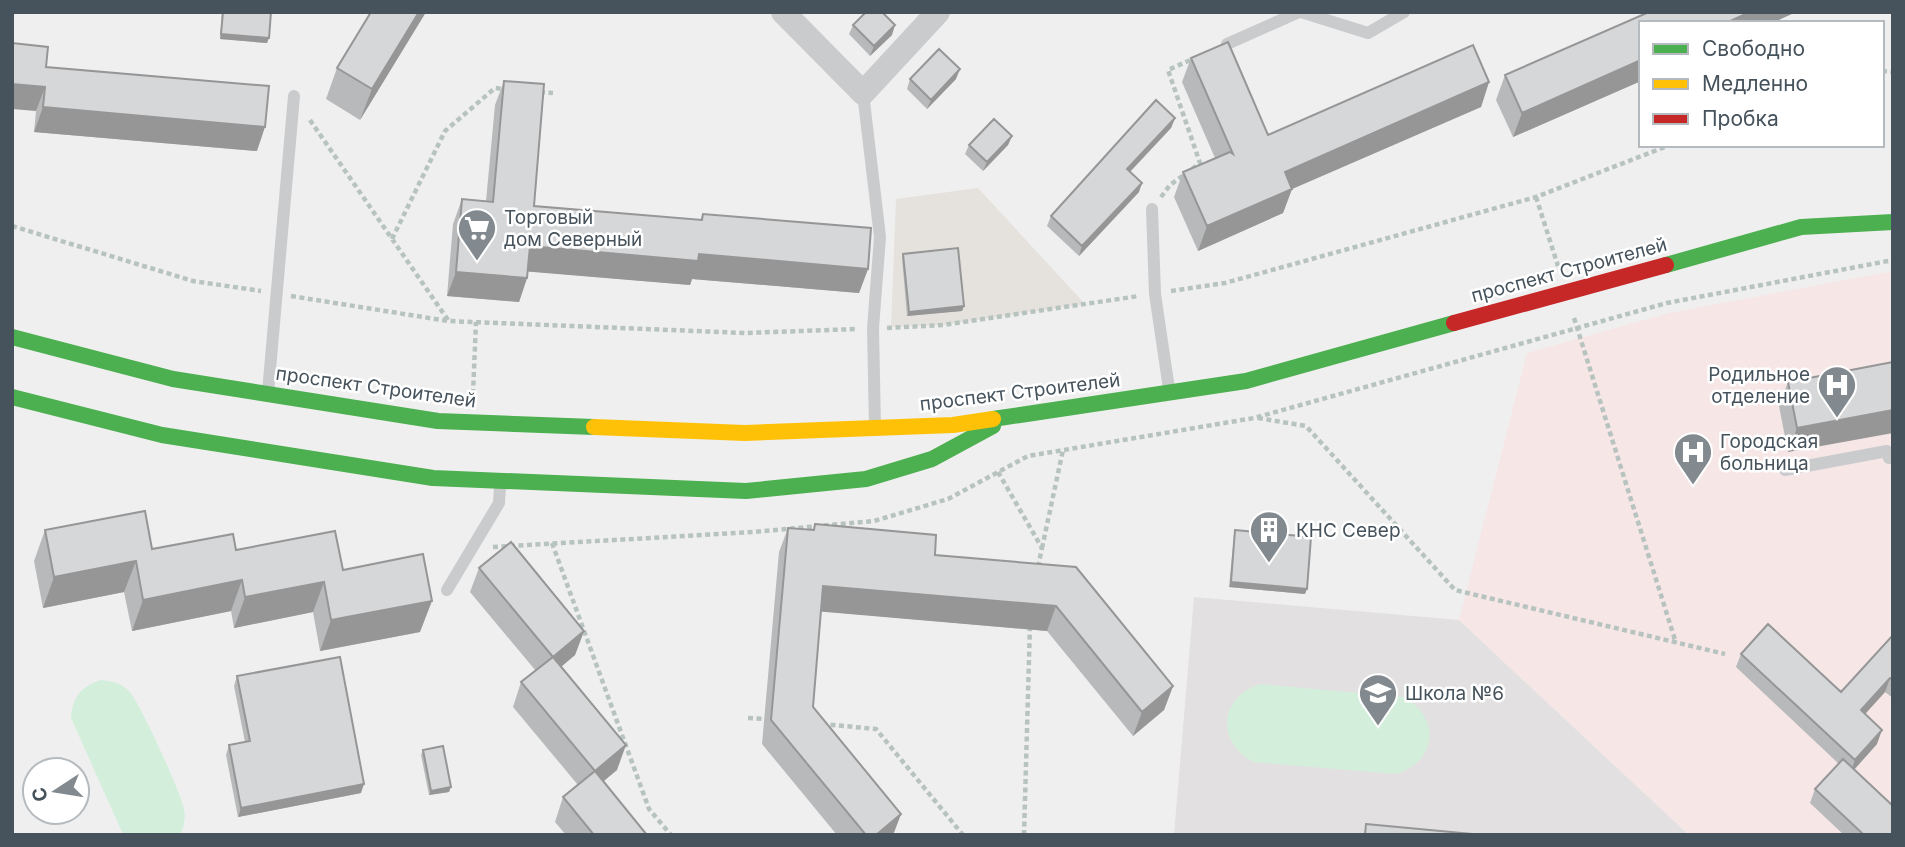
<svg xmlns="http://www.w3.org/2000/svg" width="1905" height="847" font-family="Inter,sans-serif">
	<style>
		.commercial { fill: #e5e2dd }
		.education { fill: #e2e0e1 }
		.medical { fill: #f6e6e6 }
		.green { fill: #d3efdc }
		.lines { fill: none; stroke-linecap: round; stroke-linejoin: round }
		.path { stroke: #b7c3bf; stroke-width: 4.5; stroke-dasharray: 5 3.5; stroke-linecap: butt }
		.lane { stroke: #c9cbcd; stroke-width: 12 }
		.street { stroke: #c9cbcd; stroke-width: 24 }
		.fast { stroke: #4caf50; stroke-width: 16 }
		.slow { stroke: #ffc107; stroke-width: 16 }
		.jam { stroke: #c62828; stroke-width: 16 }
		.wall { fill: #b8b9ba }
		.shaded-wall { fill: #969697 }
		.building { fill: #d6d7d8; stroke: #969697; stroke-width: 2 }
		.labels { text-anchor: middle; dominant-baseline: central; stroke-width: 5; stroke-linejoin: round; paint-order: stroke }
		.poi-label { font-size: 19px; fill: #46535c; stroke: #fff; text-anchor: start }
		.street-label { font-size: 19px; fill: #46535c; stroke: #fff }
	</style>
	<rect width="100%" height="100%" fill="#f0efef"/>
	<path class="commercial" d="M978 188 1085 304 943 325 891 327 896 199Z"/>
	<path class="education" d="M1194 597 1459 620 1689 835H1174Z"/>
	<path class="medical" d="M1893 271V835H1689L1459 620 1527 353 1669 313Z"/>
	<path class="green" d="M101 680C112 681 122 683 130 692 140 704 181 792 184 809 186 818 184 827 180 835H124L121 830 71 718C72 698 81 686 101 680Z
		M1260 684 1404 697C1441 718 1437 760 1397 774L1253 762C1216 741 1219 698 1260 684Z"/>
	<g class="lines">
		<path class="path" d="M1882 71 1893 72
			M540 92 553 93
			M310 120 448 320
			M1192 169 1200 163 1168 70 1195 58
			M1161 197 1170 185 1185 174
			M1536 197 1558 266
			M12 226 193 281 261 291
			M392 239 445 131 495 88 503 89
			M1171 291 1225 283 1536 197 1670 145
			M291 296 448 321 745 333 857 329
			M1574 318 1676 643
			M887 328 943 325 1139 296
			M473 394 476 322
			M1258 418 1306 426 1455 590 1725 654
			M998 472 1042 548 1038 567
			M552 543 649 809 671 835
			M493 547 753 532 874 521 948 499 1028 456 1254 418 1667 303 1893 260
			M1042 548 1063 450
			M748 718 768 719
			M822 724 876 729 963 835
			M1024 835 1030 624"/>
		<path class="lane" d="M1301 12 1368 33 1404 12
			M1227 44 1299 12
			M863 93 880 237 873 328 875 427
			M1152 209 1155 294 1169 389
			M268 392 294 96
			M1785 470 1887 451 1889 458 1893 457
			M447 590 499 503 500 485"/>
		<path class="street" d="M783 12 863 93 938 12"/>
		<path class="fast" d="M1666 265 1801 227 1893 222
			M12 337 173 379 438 421 594 427
			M12 397 162 435 433 478 746 491 866 479 932 459 993 426
			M993 419 1246 381 1454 323"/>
		<path class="slow" d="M594 427 745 433 953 425 993 419"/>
		<path class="jam" d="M1454 323 1666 265"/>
	</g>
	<path class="wall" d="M222 12H271L267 43 220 39Z
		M426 12 360 120 326 99 337 68Z
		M1649 12H1796L1772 23H1641V81L1513 137 1496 100 1505 75Z
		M853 25 892 35 870 56 849 34Z
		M1191 58 1268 135 1489 82 1481 107 1292 189 1283 213 1198 251 1174 197 1183 172 1215 158 1182 82Z
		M46 67 257 151 34 132 36 111Z
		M910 79H956L927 109 907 89Z
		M504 81 534 206 700 220 703 214 868 269 859 293 692 279 690 285 528 271 527 278 519 302 447 296 453 224 462 199 486 201 495 105Z
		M1175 118 1171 128 1130 172 1139 192 1079 256 1047 226 1051 216Z
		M1012 136 1008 145 983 171 965 154 969 145Z
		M903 254 964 306 962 311 907 316 902 258Z
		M1893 362 1788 452 1779 406 1788 382Z
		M815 524 935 555 1076 567 1173 686 1164 710 1133 736 1047 631 821 611 813 707 901 814 893 835H837L762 744 779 552 788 528 813 530Z
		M45 530 152 549 343 570 420 632 320 651 313 612 234 628 231 611 132 631 124 592 43 608 34 561Z
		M1235 530 1305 594 1229 587 1234 535Z
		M479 568 584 631 575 655 561 667 617 770 603 781 647 835H566L555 822 563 797 578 785 513 707 521 682 536 671 470 592Z
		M1893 635V698L1885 692 1865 714 1877 744 1854 770 1893 835H1844L1810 803 1815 789 1839 764 1736 667 1741 654 1841 692Z
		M237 676 361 793 238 817 226 755 229 745 245 742 234 686Z
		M423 750 449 792 429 795 421 755Z"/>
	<path class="shaded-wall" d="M419 12H426L360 120 372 89Z
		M1750 12H1796L1772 23H1726Z
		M895 25 892 35 870 56 874 46Z
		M221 34 269 38 267 43 220 39Z
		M1641 60V81L1513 137 1522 113Z
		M960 69 956 79 927 109 931 100Z
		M1489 82 1481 107 1292 189 1283 213 1198 251 1207 226 1285 172Z
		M12 84 45 87 36 111 12 109Z
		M43 107 265 127 257 151 34 132Z
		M1175 118 1171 128 1124 178 1127 169Z
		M1012 136 1008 145 983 171 987 162Z
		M1142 183 1139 192 1079 256 1082 246Z
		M530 246 699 254 868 269 859 293 692 279 690 285 521 271Z
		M456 272 527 278 519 302 447 296Z
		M964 306 962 311 907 316 909 312Z
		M1893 410V433L1788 452 1797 428Z
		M136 561 124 592 43 608 54 577Z
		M242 580 231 611 132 631 143 600Z
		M324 582 313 612 234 628 245 597Z
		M1231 582 1307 589 1305 594 1229 587Z
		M823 586 1056 606 1047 631 814 611Z
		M432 601 420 632 320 651 331 620Z
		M584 631 575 655 544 681 553 657Z
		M1890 678 1885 692 1856 724 1861 710Z
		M1173 686 1164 710 1133 736 1142 712Z
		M1882 730 1877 744 1850 774 1855 760Z
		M626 745 617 770 586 796 595 771Z
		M364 784 361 793 238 817 241 808Z
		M451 787 449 792 429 795 431 791Z
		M901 814 893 835H876Z"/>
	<path class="building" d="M223 12H271L269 38 221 34Z
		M371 12H419L372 89 337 68Z
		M866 12H882L895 25 874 46 853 25Z
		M1649 12H1750L1726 23H1641V60L1522 113 1505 75Z
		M1228 42 1268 135 1473 45 1489 82 1285 172 1292 189 1207 226 1183 172 1230 152 1233 154 1191 58Z
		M12 43 48 47 46 67 269 86 265 127 43 107 45 87 12 84Z
		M939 49 960 69 931 100 910 79Z
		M504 81 544 84 534 206 702 220 703 214 871 228 868 269 699 254 698 261 530 246 527 278 456 272 462 199 493 202Z
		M1156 100 1175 118 1127 169 1142 183 1082 246 1051 216Z
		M994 119 1012 136 987 162 969 145Z
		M958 248 964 306 909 312 903 254Z
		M1893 362V410L1797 428 1788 382Z
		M145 511 152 549 233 534 236 550 335 531 343 570 423 554 432 601 331 620 324 582 245 597 242 580 143 600 136 561 54 577 45 530Z
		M815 524 936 535 935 555 1076 567 1173 686 1142 712 1056 606 823 586 813 707 901 814 876 835H866L771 720 788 528 814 530Z
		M1235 530 1311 537 1307 589 1231 582Z
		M511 542 584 631 553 657 479 568Z
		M1768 624 1841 692 1893 635V680L1890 678 1861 710 1882 730 1855 760 1741 654Z
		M340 657 364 784 241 808 229 745 250 741 237 676Z
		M553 657 626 745 595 771 521 682Z
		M443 746 451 787 431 791 423 750Z
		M1843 759 1893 806V835H1864L1815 789Z
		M595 771 647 835H594L563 797Z
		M1366 824 1483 835H1365Z"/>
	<defs>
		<g id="supermarket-pin" transform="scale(2.0125)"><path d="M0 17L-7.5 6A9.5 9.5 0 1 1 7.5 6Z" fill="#828a8f" stroke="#fff"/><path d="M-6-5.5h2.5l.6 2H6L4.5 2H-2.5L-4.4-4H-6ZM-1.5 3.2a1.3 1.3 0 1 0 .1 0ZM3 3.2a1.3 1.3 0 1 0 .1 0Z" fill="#fff"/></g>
		<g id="hospital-pin" transform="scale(2.0125)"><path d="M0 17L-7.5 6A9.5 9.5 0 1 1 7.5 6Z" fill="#828a8f" stroke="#fff"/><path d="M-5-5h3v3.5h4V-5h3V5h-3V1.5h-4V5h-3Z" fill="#fff"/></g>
		<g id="building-pin" transform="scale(2.0125)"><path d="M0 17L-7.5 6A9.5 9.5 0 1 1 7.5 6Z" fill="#828a8f" stroke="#fff"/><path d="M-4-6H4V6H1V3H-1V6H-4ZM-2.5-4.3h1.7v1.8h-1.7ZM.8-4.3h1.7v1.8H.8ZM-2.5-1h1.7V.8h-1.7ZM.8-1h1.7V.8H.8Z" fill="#fff"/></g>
		<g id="school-pin" transform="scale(2.0125)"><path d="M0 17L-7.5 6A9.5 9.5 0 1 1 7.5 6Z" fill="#828a8f" stroke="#fff"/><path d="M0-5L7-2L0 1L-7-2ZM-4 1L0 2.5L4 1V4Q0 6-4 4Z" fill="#fff"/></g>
	</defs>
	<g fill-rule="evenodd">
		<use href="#supermarket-pin" x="477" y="228"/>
		<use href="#hospital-pin" x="1837" y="385"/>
		<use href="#hospital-pin" x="1693" y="452"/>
		<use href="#building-pin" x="1269" y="530"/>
		<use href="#school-pin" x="1378" y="693"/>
	</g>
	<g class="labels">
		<g class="poi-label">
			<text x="504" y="217">Торговый<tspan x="504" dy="22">дом Северный</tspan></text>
			<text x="1810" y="374" text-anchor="end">Родильное<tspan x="1810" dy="22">отделение</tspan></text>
			<text x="1720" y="441">Городская<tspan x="1720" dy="22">больница</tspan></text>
			<text x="1296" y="530">КНС Север</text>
			<text x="1405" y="693">Школа №6</text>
		</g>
		<g class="street-label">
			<text transform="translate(1569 270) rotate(-15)">проспект Строителей</text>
			<text transform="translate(376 387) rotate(8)">проспект Строителей</text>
			<text transform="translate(1020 392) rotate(-7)">проспект Строителей</text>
		</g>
	</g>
	<rect width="1905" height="847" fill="none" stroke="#46535c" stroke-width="28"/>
	<rect x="1639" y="21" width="245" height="126" fill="#ffffff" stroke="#b5babe" stroke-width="2"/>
	<rect x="1653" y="44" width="35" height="10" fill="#4caf50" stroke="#b5babe" stroke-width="2"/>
	<text x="1702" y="56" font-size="21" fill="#46535c">Свободно</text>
	<rect x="1653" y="79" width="35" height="10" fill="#ffc107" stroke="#b5babe" stroke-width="2"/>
	<text x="1702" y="91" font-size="21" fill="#46535c">Медленно</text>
	<rect x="1653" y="114" width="35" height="10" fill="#c62828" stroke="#b5babe" stroke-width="2"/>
	<text x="1702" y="126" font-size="21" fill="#46535c">Пробка</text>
	<g transform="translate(56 791) rotate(258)"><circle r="33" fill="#ffffff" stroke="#b5babe" stroke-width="2"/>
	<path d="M0-5L12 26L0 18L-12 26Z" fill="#828a8f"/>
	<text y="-10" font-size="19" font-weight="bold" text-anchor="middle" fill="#46535c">С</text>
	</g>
</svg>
